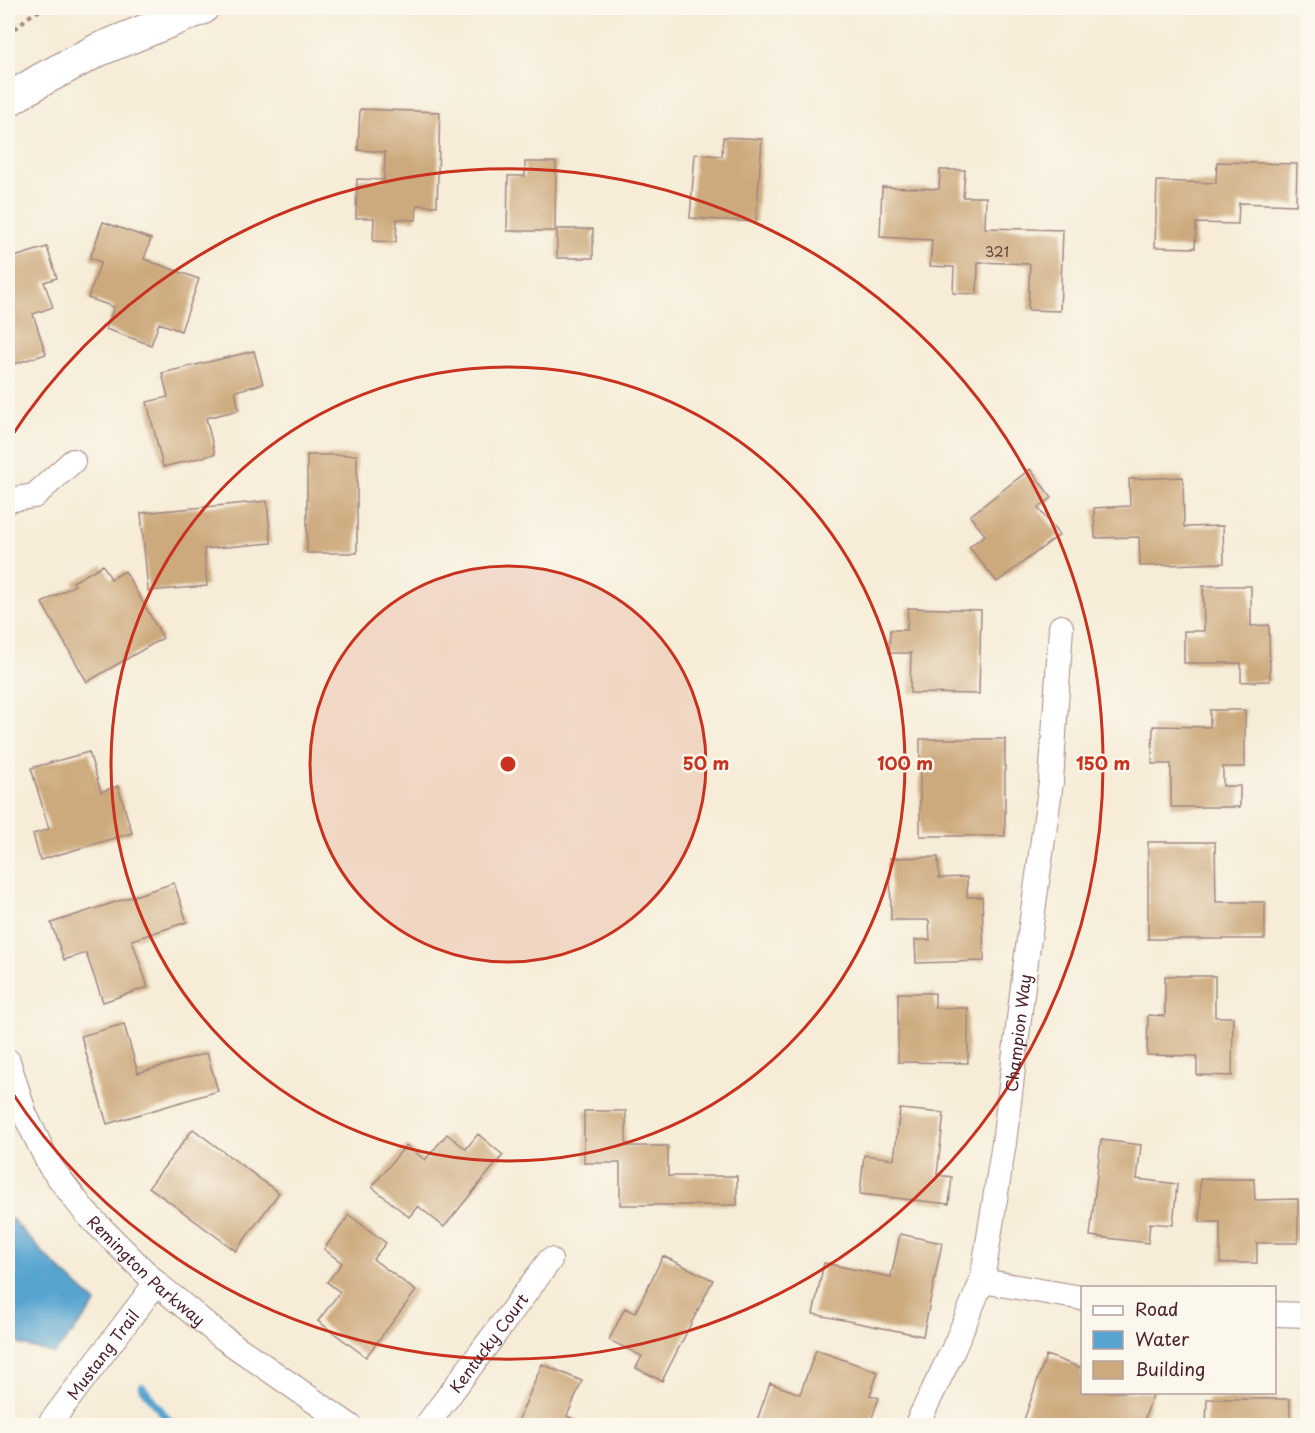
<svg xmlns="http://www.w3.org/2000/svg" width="1315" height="1433" font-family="'Playpen Sans',sans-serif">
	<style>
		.water { fill: #57a4d0; stroke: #50627e; stroke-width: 1.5 }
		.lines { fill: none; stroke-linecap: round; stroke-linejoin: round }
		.stream { stroke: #57a4d0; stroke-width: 8 }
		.building { fill: #cdaa7e }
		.street-casing { stroke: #a08681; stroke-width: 26 }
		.secondary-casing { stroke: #a08681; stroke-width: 35 }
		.path { stroke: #a08681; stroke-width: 4; stroke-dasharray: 4.5 4.5; stroke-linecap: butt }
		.street { stroke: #fff; stroke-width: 24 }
		.secondary { stroke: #fff; stroke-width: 33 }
		.ring { fill: none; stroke: #c8321e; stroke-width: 3 }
		.labels { text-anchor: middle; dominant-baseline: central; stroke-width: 5; stroke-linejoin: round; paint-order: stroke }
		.number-label { font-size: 14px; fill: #6b4240 }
		.street-label { font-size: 16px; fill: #4a1f2b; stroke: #fbf7ec }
		.centre { fill: #c8321e; stroke: #fbf7ec; stroke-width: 3 }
		.ring-label { font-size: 18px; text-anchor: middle; font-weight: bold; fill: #c8321e; stroke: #fbf7ec; stroke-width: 5; stroke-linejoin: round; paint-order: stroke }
	</style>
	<rect width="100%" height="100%" fill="#fbf7ec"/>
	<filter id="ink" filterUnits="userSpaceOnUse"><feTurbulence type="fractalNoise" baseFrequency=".0167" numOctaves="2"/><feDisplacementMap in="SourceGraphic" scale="12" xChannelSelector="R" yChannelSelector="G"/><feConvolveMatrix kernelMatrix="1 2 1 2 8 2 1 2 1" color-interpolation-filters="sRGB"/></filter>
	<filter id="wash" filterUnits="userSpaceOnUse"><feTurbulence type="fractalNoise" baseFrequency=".008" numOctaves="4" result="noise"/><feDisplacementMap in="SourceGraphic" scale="24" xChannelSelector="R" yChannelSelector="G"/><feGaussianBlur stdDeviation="1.35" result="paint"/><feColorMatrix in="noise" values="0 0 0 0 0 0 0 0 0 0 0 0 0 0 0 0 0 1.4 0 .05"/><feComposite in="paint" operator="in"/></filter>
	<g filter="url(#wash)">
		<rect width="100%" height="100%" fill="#f6ecd7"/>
		<path class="water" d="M8 1215 47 1257 96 1303 74 1331 54 1354 8 1341Z"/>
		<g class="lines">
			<path class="stream" d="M142 1387 173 1426"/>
		</g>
		<g id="blocks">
			<path class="building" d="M360 109 440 112 437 206 417 205 416 220 397 219 396 242 373 241 374 218H356L357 179 384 180 385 152 358 150Z
				M723 137 762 139 756 222 690 218 695 154 722 156Z
				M525 162H556L555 229H593V258H557V231H507L508 176H525Z
				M1217 162 1297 164 1296 205 1239 203 1238 224 1196 223 1195 248 1155 247 1157 181 1216 183Z
				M940 170H965L963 197H986L985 228 1063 230 1060 311 1028 310 1030 264 978 262 977 294 953 293 954 267 930 266 932 240 880 237 882 187 939 189Z
				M103 222 151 239 144 259 199 279 181 331 159 323 151 345 106 329 114 307 88 298 101 262 90 258Z
				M47 247 57 278 44 282 53 307 33 314 46 354 8 366V278L14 276 8 259Z
				M254 351 263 384 235 391 239 410 206 418 215 454 163 467 147 402 168 397 162 373Z
				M307 455H357V553H307Z
				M1030 469 1052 498 1038 508 1059 535 997 582 969 547 985 535 970 516Z
				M1183 477 1184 527 1223 526 1224 563 1140 566 1139 537 1095 538 1094 508 1130 506 1129 479Z
				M267 501 271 543 204 549 207 586 148 591 141 513Z
				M103 565 111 579 125 571 163 638 87 682 42 603 75 585 73 582Z
				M1203 586H1251V626L1269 625 1270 681 1241 682V663H1184V631H1204Z
				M908 608 981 610 979 694 910 693 911 653H889L890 630H907Z
				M1210 710H1245V767H1223V786H1240V807H1171V764H1152L1153 726 1210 727Z
				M920 739H1005V836H920Z
				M89 752 101 792 118 786 132 833 40 860 33 834 49 829 31 768Z
				M1148 842H1215L1216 902H1265V939H1148Z
				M938 857 939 878 967 877V897H982L984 961 916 963 915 940H930L929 920H891L890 858Z
				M174 883 187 922 132 940 148 987 103 1002 86 953 64 960 51 923Z
				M1165 976H1215V1017H1233L1232 1076 1197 1075V1056L1147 1055 1148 1015 1165 1016Z
				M898 993H935V1008H968V1063L898 1062Z
				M124 1024 138 1073 207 1053 218 1091 107 1124 81 1036Z
				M900 1109 944 1113 937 1175 952 1177 949 1204 860 1194 864 1155 894 1159Z
				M584 1111H626V1146H668V1176H737V1205H620V1163H584Z
				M193 1129 279 1193 236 1251 149 1187Z
				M447 1134 466 1149 478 1134 503 1155 444 1227 418 1206 409 1217 372 1187 406 1145 425 1160Z
				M1101 1140 1141 1145 1137 1179 1177 1184 1173 1225 1150 1223 1148 1243 1090 1236Z
				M1200 1179H1254L1255 1200 1298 1199V1243H1257V1263H1220V1222H1200Z
				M349 1215 386 1243 373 1259 416 1291 366 1357 318 1321 340 1292 327 1282 342 1263 324 1249Z
				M900 1234 942 1243 923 1336 813 1314 824 1263 891 1277Z
				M663 1256 713 1280 662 1381 636 1368 642 1356 609 1340 625 1308 635 1313Z
				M816 1350 878 1372 870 1395 879 1398 869 1426H755L770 1383 800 1394Z
				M1046 1355 1082 1368V1392H1154L1142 1426H1103L1099 1424V1426H1022Z
				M542 1364 582 1381 567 1416 590 1426H516Z
				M1207 1399H1290V1426H1206Z"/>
		</g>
	</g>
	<g filter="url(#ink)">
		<use href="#blocks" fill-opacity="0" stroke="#a08681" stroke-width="1.5"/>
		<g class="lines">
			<g class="street-casing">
				<g id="street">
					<path d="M8 500 34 496 73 461"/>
					<path id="s1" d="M8 1061 25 1115 50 1166 85 1212 156 1283 222 1337 350 1426"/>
					<path d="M982 1281 1082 1298"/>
					<path d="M1274 1314 1308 1315"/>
					<path id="s2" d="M48 1426 156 1283"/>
					<path id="s3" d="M426 1426 550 1260"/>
					<path id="s4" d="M916 1426 953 1350 982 1281 1004 1143 1026 961 1051 782 1061 627"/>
				</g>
			</g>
			<g class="secondary-casing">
				<path id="secondary" d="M8 100 41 80 98 50 202 8"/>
			</g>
			<path class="path" d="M8 35 28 17 44 8"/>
			<use href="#street" class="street"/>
			<use href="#secondary" class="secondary"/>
		</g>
	</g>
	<circle cx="508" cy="764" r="198" fill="#c8321e" fill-opacity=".12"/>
	<g class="ring">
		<circle cx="508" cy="764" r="198"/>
		<circle cx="508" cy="764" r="397"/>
		<path d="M9 440A595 595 0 1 1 9 1088"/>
	</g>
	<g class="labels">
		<g class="number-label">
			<text x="997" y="251">321</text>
		</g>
		<g class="street-label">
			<text stroke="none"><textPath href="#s4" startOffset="410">Champion Way</textPath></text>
			<text stroke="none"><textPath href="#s1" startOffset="256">Remington Parkway</textPath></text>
			<text stroke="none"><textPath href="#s3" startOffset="104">Kentucky Court</textPath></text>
			<text stroke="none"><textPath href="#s2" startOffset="90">Mustang Trail</textPath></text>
		</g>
	</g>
	<circle cx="508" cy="764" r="9" class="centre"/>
	<g class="ring-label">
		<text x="706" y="770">50 m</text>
		<text x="905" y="770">100 m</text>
		<text x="1103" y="770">150 m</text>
	</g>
	<rect width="1315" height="1433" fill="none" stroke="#fbf7ec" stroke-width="30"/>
	<rect x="1081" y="1286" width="195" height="108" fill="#fbf7ec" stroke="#b4a19f" stroke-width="1.5"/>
	<rect x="1093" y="1306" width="30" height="9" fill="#ffffff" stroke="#b4a19f" stroke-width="1.5"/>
	<text x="1135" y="1316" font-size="18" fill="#4a1f2b">Road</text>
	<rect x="1093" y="1331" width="30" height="18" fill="#57a4d0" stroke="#b4a19f" stroke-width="1.5"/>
	<text x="1135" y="1346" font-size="18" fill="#4a1f2b">Water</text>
	<rect x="1093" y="1361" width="30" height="18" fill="#cdaa7e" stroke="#b4a19f" stroke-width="1.5"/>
	<text x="1135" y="1376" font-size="18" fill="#4a1f2b">Building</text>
</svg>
